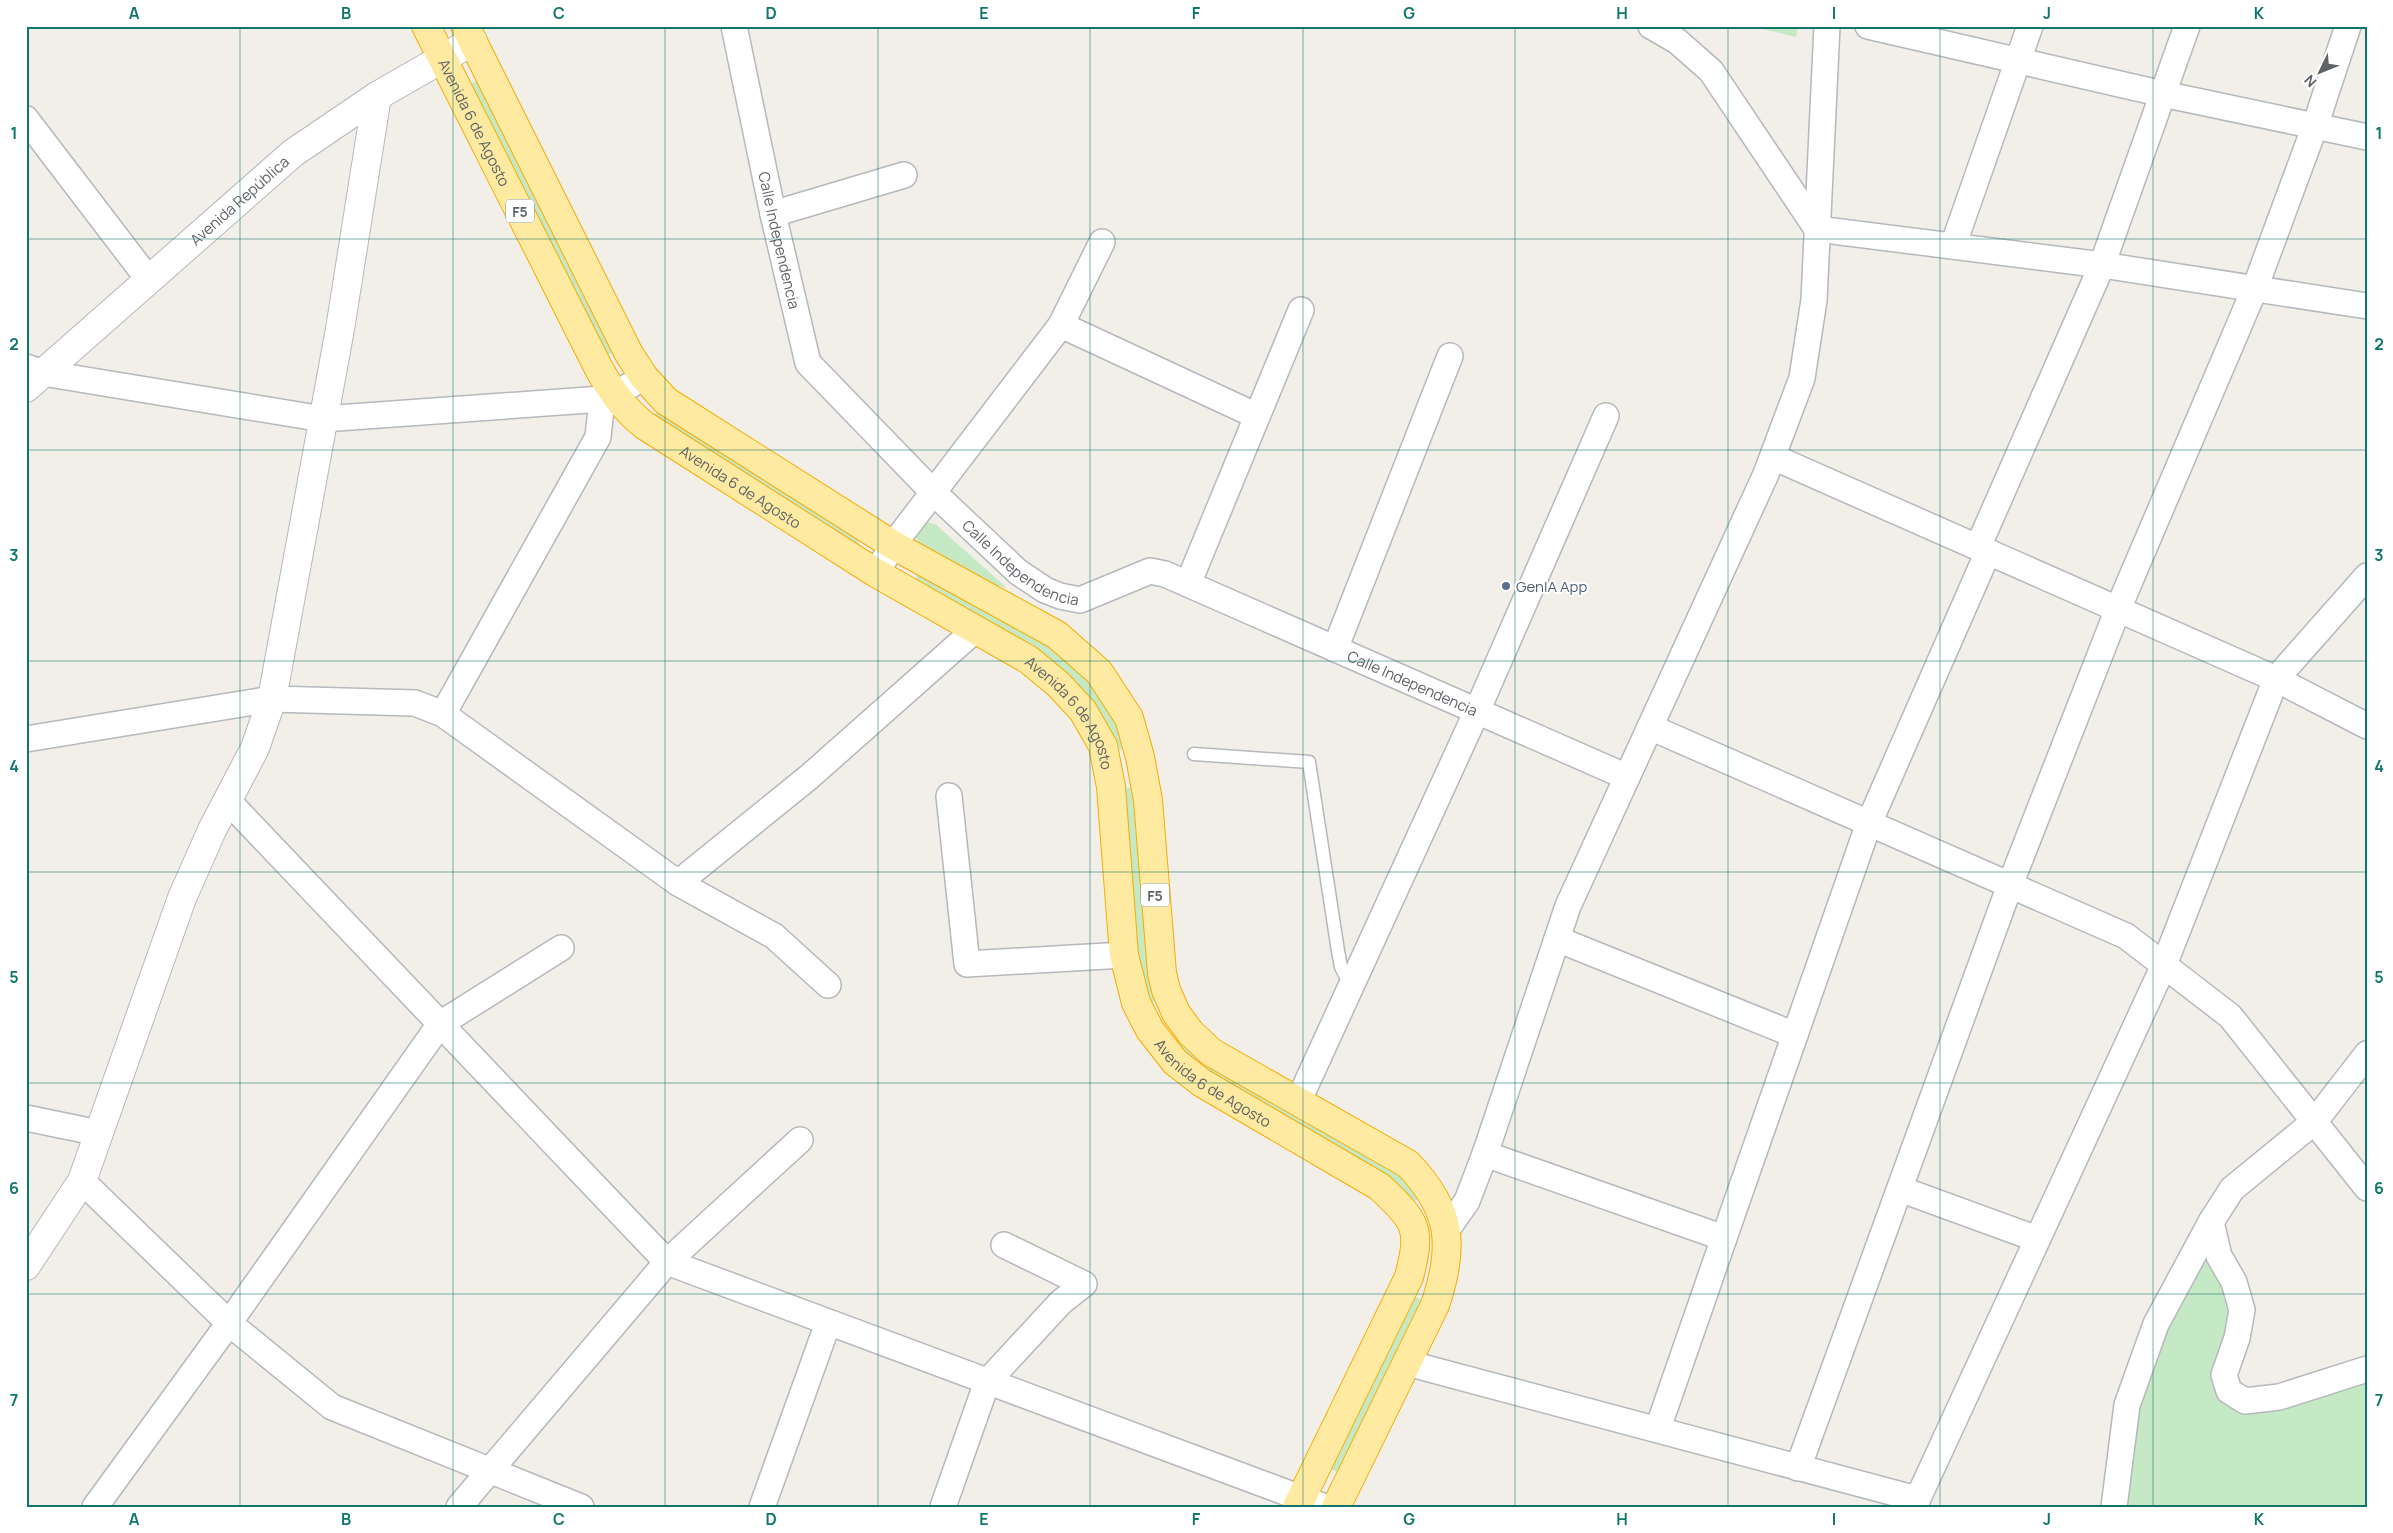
<svg xmlns="http://www.w3.org/2000/svg" width="2393" height="1533" font-family="Manrope,sans-serif">
	<style>
		.green { fill: #c5e8c5 }
		.lines { fill: none; stroke-linecap: round; stroke-linejoin: round }
		.service-casing { stroke: #b5b8bc; stroke-width: 15 }
		.minor-casing { stroke: #b5b8bc; stroke-width: 28 }
		.tertiary-casing { stroke: #b5b8bc; stroke-width: 30 }
		.trunk-casing { stroke: #f9ab00; stroke-width: 30 }
		.service { stroke: #fff; stroke-width: 12 }
		.minor { stroke: #fff; stroke-width: 25 }
		.tertiary { stroke: #fff; stroke-width: 28 }
		.trunk { stroke: #feeaa1; stroke-width: 28 }
		.grid { fill: none; stroke: #0f766e; stroke-width: 1; stroke-opacity: 0.55 }
		.service-dot { fill: #5c6f8a; stroke: #fff; stroke-width: 2 }
		.labels { text-anchor: middle; dominant-baseline: central; stroke-width: 4; stroke-linejoin: round; paint-order: stroke }
		.shield { fill: #fff; stroke: #8f9295; stroke-width: 1 }
		.shield-label { font-size: 14px; font-weight: bold; fill: #5f6368 }
		.street-label { font-size: 15px; fill: #5f6368; stroke: #fff }
		.service-label { font-size: 15px; fill: #4e5e75; stroke: #fff; text-anchor: start }
		.neatline { fill: none; stroke: #0f766e; stroke-width: 2 }
		.grid-label { font-size: 16px; text-anchor: middle; font-weight: bold; fill: #0f766e }
	</style>
	<rect width="100%" height="100%" fill="#f1efe8"/>
	<path class="green" d="M1751 26H1798L1796 37Z
		M480 79 618 350 606 356 468 85Z
		M659 409 862 537 856 548 652 419Z
		M926 522 935 524 1007 588 989 583 920 545 916 537 919 528Z
		M919 572 1053 647 1081 670 1102 695 1117 720 1128 748 1116 750 914 581Z
		M1135 786 1159 1000 1147 1004 1137 966 1125 789Z
		M1181 1036 1395 1171 1422 1196 1414 1202 1407 1195 1216 1078 1173 1044Z
		M2211 1222 2234 1282 2224 1375 2245 1401 2367 1369V1507H2114L2127 1405Z
		M1412 1295 1423 1301 1338 1473 1327 1467Z"/>
	<g class="lines">
		<g class="service-casing">
			<path id="service" d="M1194 754 1309 762 1338 951 1341 967 1351 987"/>
		</g>
		<g class="minor-casing">
			<g id="minor">
				<path id="s1" d="M734 26 773 214 808 363 933 492 1018 572 1045 590 1060 596 1080 600 1150 571 1165 574 1627 777"/>
				<path d="M1651 26 1677 41 1711 71 1817 229 2102 265 2367 306"/>
				<path d="M1868 26 2163 94 2367 137"/>
				<path d="M26 119 149 280"/>
				<path d="M773 214 904 175"/>
				<path d="M1953 246 2030 26"/>
				<path d="M1061 325 1257 416"/>
				<path d="M26 367 43 373 323 419 602 399 614 395 644 377"/>
				<path d="M1773 457 2276 679 2367 726"/>
				<path d="M1978 547 2102 265 2187 26"/>
				<path d="M876 573 893 545 1061 325 1102 242"/>
				<path d="M1188 584 1301 310"/>
				<path d="M1335 649 1450 356"/>
				<path d="M443 714 598 437 602 399"/>
				<path d="M1650 727 2126 936 2230 1016 2367 1188"/>
				<path d="M26 739 272 699 415 703 443 714 678 883 774 936 828 985"/>
				<path d="M949 796 967 964 1124 955"/>
				<path d="M228 801 667 1262 1325 1507"/>
				<path d="M678 883 809 777 975 630"/>
				<path d="M1557 939 1795 1035"/>
				<path d="M1298 1102 1477 711 1606 416"/>
				<path d="M26 1118 99 1133"/>
				<path d="M1485 1154 1724 1238 1869 823 1988 552"/>
				<path d="M82 1181 229 1323 332 1407 581 1507"/>
				<path d="M1900 1189 2037 1239"/>
				<path d="M2211 1222 2219 1256 2234 1282 2242 1310 2237 1338 2224 1375 2229 1391 2245 1401 2279 1397 2367 1369"/>
				<path d="M1446 1231 1467 1201 1485 1154 1568 906 1766 474 1802 378 1814 300 1827 26"/>
				<path d="M1407 1363 1917 1499"/>
				<path d="M1658 1428 1724 1238"/>
				<path d="M1798 1468 2010 885 2118 609 2255 288 2315 126 2348 26"/>
				<path d="M95 1507 229 1323 440 1024 561 948"/>
				<path d="M459 1507 667 1262 800 1140"/>
				<path d="M762 1507 828 1323"/>
				<path d="M943 1507 987 1382 1061 1302 1084 1284 1004 1245"/>
				<path d="M1914 1507 2164 965 2276 679 2367 576"/>
				<path d="M2114 1507 2127 1405 2156 1324 2211 1222 2232 1189 2315 1121 2367 1054"/>
			</g>
		</g>
		<g class="tertiary-casing">
			<g id="tertiary">
				<path id="s2" d="M26 388 293 153 377 96 473 41"/>
				<path d="M26 1266 82 1181 182 898 212 830 255 748 272 699 340 329 377 96"/>
			</g>
		</g>
		<g class="trunk-casing">
			<g id="trunk">
				<path id="s3" d="M426 26 599 369C612 392 624 409 644 425L876 573 1029 660 1059 685 1083 711 1103 746 1111 787 1124 955 1136 1003 1150 1030 1175 1062 1202 1083 1380 1187C1416 1222 1422 1227 1409 1277L1297 1507"/>
				<path d="M465 26 629 354 644 377 666 401 893 545 1057 635 1099 672 1129 718 1140 757 1148 800 1162 973 1166 990 1176 1013 1190 1032 1211 1052 1408 1164C1452 1210 1455 1246 1435 1305L1336 1507"/>
			</g>
		</g>
		<use href="#service" class="service"/>
		<use href="#minor" class="minor"/>
		<use href="#tertiary" class="tertiary"/>
		<use href="#trunk" class="trunk"/>
	</g>
	<path class="grid" d="M240 26V1507M453 26V1507M665 26V1507M878 26V1507M1090 26V1507M1303 26V1507M1515 26V1507M1728 26V1507M1940 26V1507M2153 26V1507M26 239H2367M26 450H2367M26 661H2367M26 872H2367M26 1083H2367M26 1294H2367"/>
	<circle class="service-dot" cx="1506" cy="586" r="5"/>
	<g class="labels">
		<g class="shield">
			<rect x="506" y="199.5" width="28" height="23" rx="4"/>
			<rect x="1141" y="883.5" width="28" height="23" rx="4"/>
		</g>
		<g class="shield-label">
			<text x="520" y="211">F5</text>
			<text x="1155" y="895">F5</text>
		</g>
		<g class="street-label">
			<text stroke="none"><textPath href="#s3" startOffset="108">Avenida 6 de Agosto</textPath></text>
			<text stroke="none"><textPath href="#s2" startOffset="284">Avenida República</textPath></text>
			<text stroke="none"><textPath href="#s1" startOffset="219">Calle Independencia</textPath></text>
			<text stroke="none"><textPath href="#s3" startOffset="571">Avenida 6 de Agosto</textPath></text>
			<text stroke="none"><textPath href="#s1" startOffset="639">Calle Independencia</textPath></text>
			<text stroke="none"><textPath href="#s1" startOffset="1072">Calle Independencia</textPath></text>
			<text stroke="none"><textPath href="#s3" startOffset="976">Avenida 6 de Agosto</textPath></text>
			<text stroke="none"><textPath href="#s3" startOffset="1396">Avenida 6 de Agosto</textPath></text>
		</g>
		<g class="service-label">
			<text x="1516" y="586">GenIA App</text>
		</g>
	</g>
	<rect width="2393" height="1533" fill="none" stroke="#ffffff" stroke-width="55"/>
	<g transform="translate(2320 72) rotate(227)" stroke="#ffffff" stroke-width="4" paint-order="stroke">
	<path d="M0-4L9 19L0 12L-9 19Z" fill="#5f6368"/>
	<text y="-8" font-size="14" font-weight="bold" text-anchor="middle" fill="#5f6368">N</text>
	</g>
	<rect x="28" y="28" width="2338" height="1478" class="neatline"/>
	<g class="grid-label">
		<text x="134" y="19">A</text>
		<text x="346" y="19">B</text>
		<text x="559" y="19">C</text>
		<text x="771" y="19">D</text>
		<text x="984" y="19">E</text>
		<text x="1196" y="19">F</text>
		<text x="1409" y="19">G</text>
		<text x="1622" y="19">H</text>
		<text x="1834" y="19">I</text>
		<text x="2047" y="19">J</text>
		<text x="2259" y="19">K</text>
		<text x="14" y="139">1</text>
		<text x="2379" y="139">1</text>
		<text x="14" y="350">2</text>
		<text x="2379" y="350">2</text>
		<text x="14" y="561">3</text>
		<text x="2379" y="561">3</text>
		<text x="14" y="772">4</text>
		<text x="2379" y="772">4</text>
		<text x="14" y="983">5</text>
		<text x="2379" y="983">5</text>
		<text x="14" y="1194">6</text>
		<text x="2379" y="1194">6</text>
		<text x="14" y="1406">7</text>
		<text x="2379" y="1406">7</text>
		<text x="134" y="1525">A</text>
		<text x="346" y="1525">B</text>
		<text x="559" y="1525">C</text>
		<text x="771" y="1525">D</text>
		<text x="984" y="1525">E</text>
		<text x="1196" y="1525">F</text>
		<text x="1409" y="1525">G</text>
		<text x="1622" y="1525">H</text>
		<text x="1834" y="1525">I</text>
		<text x="2047" y="1525">J</text>
		<text x="2259" y="1525">K</text>
	</g>
</svg>
